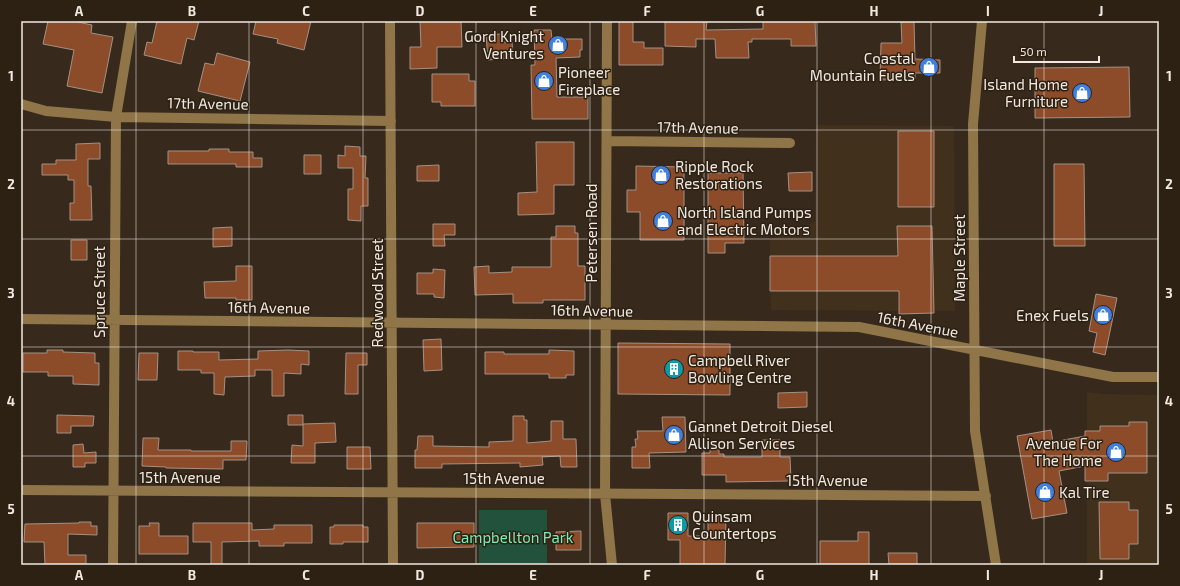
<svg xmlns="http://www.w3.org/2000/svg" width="1180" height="586" font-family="'Exo 2',sans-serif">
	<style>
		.built { fill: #40301c }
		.green { fill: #23523c }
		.building { fill: #8c4c29; stroke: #a49085 }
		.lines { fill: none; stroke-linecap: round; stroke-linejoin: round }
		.minor { stroke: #8f7547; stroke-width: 10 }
		.grid { fill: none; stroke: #f1e9e1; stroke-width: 1; stroke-opacity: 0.55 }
		.labels { text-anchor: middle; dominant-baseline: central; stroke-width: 3; stroke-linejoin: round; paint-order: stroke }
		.poi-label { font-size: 15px; fill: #f1e9e1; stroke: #2c2113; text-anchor: start }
		.street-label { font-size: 15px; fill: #f1e9e1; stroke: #2c2113 }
		.park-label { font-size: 15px; fill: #7decb6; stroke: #2c2113 }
		.neatline { fill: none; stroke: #f1e9e1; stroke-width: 1.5 }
		.grid-label { font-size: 13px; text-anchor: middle; font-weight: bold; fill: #f1e9e1 }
	</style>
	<rect width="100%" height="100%" fill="#372a1d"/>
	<path class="built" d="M816 125 954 126 955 311 771 310 770 240 815 222Z
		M1087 392 1102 394 1159 395V565H1087Z"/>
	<path class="green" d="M479 510H547V565H479Z"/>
	<path class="building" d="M48 21H73L92 25 91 33 113 37 102 93 67 86 74 50 43 44Z
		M157 21H199L194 40 187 38 181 64 144 55 147 42 152 43Z
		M256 21H311L304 50 277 43 278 39 253 34Z
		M420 21H461L462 47H437V68L410 69V47H421Z
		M619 21H633V42H644V48H663V65H619Z
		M665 21H707L706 30 763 29V21H815L816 46H791V39H752V42H748L749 58H716L715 39H696V47L665 46Z
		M914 21 915 59 940 60V73H915V79L880 80 881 43H902L901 22Z
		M534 30H551L552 39H582V50H580V57L556 58 557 97H588V119H532L531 65H535Z
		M501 34 502 42H512L513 58 488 60 486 35Z
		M217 53 250 62 240 101 198 91 205 63 214 65Z
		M1129 67 1130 117 1035 118V68Z
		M432 74H469V81H475V106H441V102H432Z
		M898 131H934V207H898Z
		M536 142H574V185H554V214L518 215V193L537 192Z
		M100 143V159H88V186H91L92 220H70V203H74V180H68V175H42V164H56V160H76V144Z
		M345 146 360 147V156H366L365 178H368V206H361V221L348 220V189H353V168H338V155L345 156Z
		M209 149H229V152H253V158H262V167H236V164H168V151H209Z
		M304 155H321V174H304Z
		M1054 164H1084L1085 246H1054Z
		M439 165V181H417V166Z
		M636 166 684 167V240H640V212H627V190H636Z
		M812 172V191H789L788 173Z
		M708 173H743L744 243H725V253H708Z
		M433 224H455V235H444L445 246H433Z
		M556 226H575V233H578V266H585V300H543V303H513V294L475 295 474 267 489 266V273L512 272V267H551V237H556Z
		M897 226H932L934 313 899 314V291H770V256H898Z
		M232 227V246L213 247V228Z
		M71 240H87V260H71Z
		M236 266H252V300H236V298H205L204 282 236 281Z
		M433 269 445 270 444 298 434 297V294H417V273H433Z
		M1096 294 1117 298 1105 355 1093 352 1097 333 1089 331Z
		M441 339 442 370 424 371 423 340Z
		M618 343 730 344V395L618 394Z
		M47 350H63V352L95 353V363H99V385L73 384V376H48V372H23V353H47Z
		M288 350 309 351V365L301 364V374L284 373V396H272V370H255V376L225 377 224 395 214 394V373H201V370H178V351H193V352H219V360L258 359V351Z
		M549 350 574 351V375H566V378H549V374H485V352H504V354H549Z
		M139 353H158L157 380H138Z
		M346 353H367V365H358V394H345Z
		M807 392V407L778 408V393Z
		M57 415 94 416 93 426H71V433H57Z
		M288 415H303V425H288Z
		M513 416H524V420H527V443L551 441V421H563V439H576L577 467H561L560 456 542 457 543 465 520 467V463L442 464V468H415V450H417L418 436H433V446L489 447V442L513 441Z
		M662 417H685L686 452 649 453 650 468H632V447H636L635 439H638L637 431H663Z
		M1129 422H1147V473H1108V481H1085V466L1059 471 1067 513 1032 519 1017 436 1051 430 1053 442 1085 436V431H1100V426H1129Z
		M335 423 336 442 315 443V463H291L292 445 303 446V424Z
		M143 438H159L158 450H191V451H231V441H247L246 460H223V469L166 468V467L142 466Z
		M762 440H780V457H790L791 481 726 482V475H702V453H710V447H719V454H724V457H762Z
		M83 444 84 453 96 452V463H85V467H73V445Z
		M347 447H370L371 469H347Z
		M1099 502H1129V510H1138V544H1129V559H1100Z
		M668 513H688V536H708V516L726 517 725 565H680V540H668Z
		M79 522H91V526H97V535L68 534V555H86V565H45L44 542H24L25 524 79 523Z
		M149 523H159V536H188V554H139V526H150Z
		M193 523H252V530L274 529V525H312V543H284V546H259V541L222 542V565H211V542H193Z
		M417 523H474V547L417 548Z
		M334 525H363V527H368V542H343V544H330V527H334Z
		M581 531V550H556V532Z
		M858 532H869V565H820V541H858Z
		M888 553H917V565H889Z"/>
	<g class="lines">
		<path class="minor" d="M390 21 393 565
			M607 21 605 494 612 565
			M982 21 973 124 975 431 996 565
			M21 104 46 111 116 117 391 121
			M607 141 790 143
			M21 319 859 327 1113 377H1159
			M21 490 986 496
			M113 565 116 117 132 21"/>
	</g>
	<path class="grid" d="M136 21V565M249 21V565M363 21V565M476 21V565M590 21V565M704 21V565M817 21V565M931 21V565M1044 21V565M21 130H1159M21 239H1159M21 347H1159M21 456H1159"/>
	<defs>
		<g id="shop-disc" transform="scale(1)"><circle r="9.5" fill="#3f7fe0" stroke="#2c2113"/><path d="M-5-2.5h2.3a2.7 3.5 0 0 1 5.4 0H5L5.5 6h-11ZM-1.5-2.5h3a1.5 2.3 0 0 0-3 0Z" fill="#fff"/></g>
		<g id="building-disc" transform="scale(1)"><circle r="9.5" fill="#0f9aa8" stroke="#2c2113"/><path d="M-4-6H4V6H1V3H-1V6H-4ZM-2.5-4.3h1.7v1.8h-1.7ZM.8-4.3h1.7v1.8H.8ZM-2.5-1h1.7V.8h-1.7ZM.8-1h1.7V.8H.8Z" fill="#fff"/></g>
	</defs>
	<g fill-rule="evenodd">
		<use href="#shop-disc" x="558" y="45"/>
		<use href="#shop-disc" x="929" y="67"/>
		<use href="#shop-disc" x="544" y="81"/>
		<use href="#shop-disc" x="1082" y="93"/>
		<use href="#shop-disc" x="661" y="175"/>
		<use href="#shop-disc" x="663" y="221"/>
		<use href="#shop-disc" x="1103" y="315"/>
		<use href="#building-disc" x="674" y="369"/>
		<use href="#shop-disc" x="674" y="435"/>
		<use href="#shop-disc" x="1116" y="452"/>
		<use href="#shop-disc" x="1045" y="492"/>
		<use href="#building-disc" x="678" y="525"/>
	</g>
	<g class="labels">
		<g class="poi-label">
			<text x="544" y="36" text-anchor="end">Gord Knight<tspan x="544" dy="17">Ventures</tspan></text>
			<text x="915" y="58" text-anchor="end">Coastal<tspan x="915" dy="17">Mountain Fuels</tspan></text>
			<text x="558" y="72">Pioneer<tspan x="558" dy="17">Fireplace</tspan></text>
			<text x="1068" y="84" text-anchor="end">Island Home<tspan x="1068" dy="17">Furniture</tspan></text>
			<text x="675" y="166">Ripple Rock<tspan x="675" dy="17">Restorations</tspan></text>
			<text x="677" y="212">North Island Pumps<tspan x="677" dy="17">and Electric Motors</tspan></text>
			<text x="1089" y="315" text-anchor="end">Enex Fuels</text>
			<text x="688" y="360">Campbell River<tspan x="688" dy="17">Bowling Centre</tspan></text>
			<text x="688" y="426">Gannet Detroit Diesel<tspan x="688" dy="17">Allison Services</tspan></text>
			<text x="1102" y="443" text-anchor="end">Avenue For<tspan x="1102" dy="17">The Home</tspan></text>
			<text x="1059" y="492">Kal Tire</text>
			<text x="692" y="516">Quinsam<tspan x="692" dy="17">Countertops</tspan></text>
		</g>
		<g class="street-label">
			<text transform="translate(208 103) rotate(1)">17th Avenue</text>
			<text transform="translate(698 127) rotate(1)">17th Avenue</text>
			<text transform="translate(591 233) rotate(-90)">Petersen Road</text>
			<text transform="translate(959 258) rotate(-90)">Maple Street</text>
			<text transform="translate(99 292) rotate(-90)">Spruce Street</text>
			<text transform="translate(377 293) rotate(-90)">Redwood Street</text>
			<text transform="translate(269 307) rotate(1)">16th Avenue</text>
			<text transform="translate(592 310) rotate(1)">16th Avenue</text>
			<text transform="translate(918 324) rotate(11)">16th Avenue</text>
			<text x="180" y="477">15th Avenue</text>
			<text x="504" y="478">15th Avenue</text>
			<text x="827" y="480">15th Avenue</text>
		</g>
		<g class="park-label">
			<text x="513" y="537">Campbellton Park</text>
		</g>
	</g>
	<rect width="1180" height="586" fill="none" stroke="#2c2113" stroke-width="44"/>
	<path d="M1014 56v6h85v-6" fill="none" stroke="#f1e9e1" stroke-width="2"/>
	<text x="1020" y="56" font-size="12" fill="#f1e9e1" stroke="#2c2113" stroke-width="3" paint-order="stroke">50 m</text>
	<rect x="22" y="22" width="1136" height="542" class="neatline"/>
	<g class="grid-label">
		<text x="79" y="16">A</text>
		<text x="192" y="16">B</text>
		<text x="306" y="16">C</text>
		<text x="420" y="16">D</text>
		<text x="533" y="16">E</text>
		<text x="647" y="16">F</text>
		<text x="760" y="16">G</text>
		<text x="874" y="16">H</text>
		<text x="988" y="16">I</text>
		<text x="1101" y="16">J</text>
		<text x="11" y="81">1</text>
		<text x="1169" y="81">1</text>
		<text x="11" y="189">2</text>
		<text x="1169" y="189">2</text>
		<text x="11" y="298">3</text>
		<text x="1169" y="298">3</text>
		<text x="11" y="406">4</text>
		<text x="1169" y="406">4</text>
		<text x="11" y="514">5</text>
		<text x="1169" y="514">5</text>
		<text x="79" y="580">A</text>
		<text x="192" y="580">B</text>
		<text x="306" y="580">C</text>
		<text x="420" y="580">D</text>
		<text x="533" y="580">E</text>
		<text x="647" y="580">F</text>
		<text x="760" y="580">G</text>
		<text x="874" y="580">H</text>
		<text x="988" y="580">I</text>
		<text x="1101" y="580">J</text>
	</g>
</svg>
